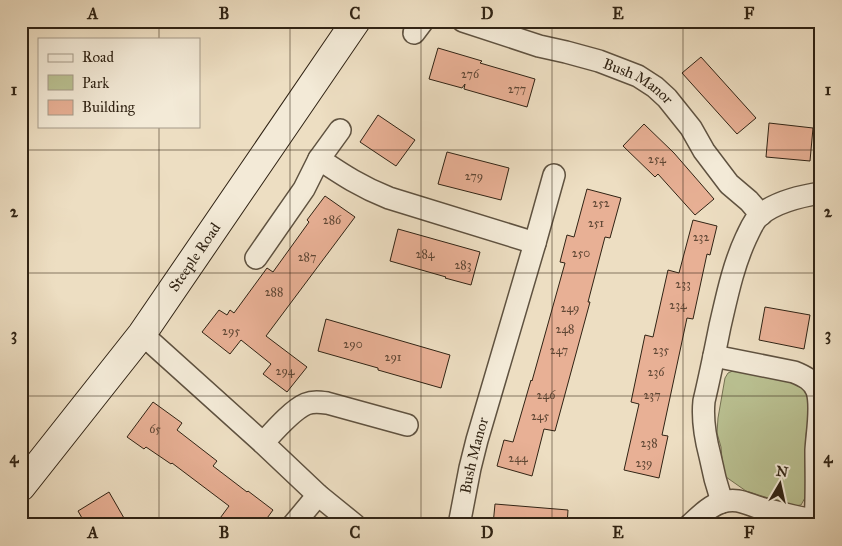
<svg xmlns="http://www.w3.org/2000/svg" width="842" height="546" font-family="'IM FELL Great Primer',serif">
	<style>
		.green { fill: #bac192; stroke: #757253 }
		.building { fill: #e8b095; stroke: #302314 }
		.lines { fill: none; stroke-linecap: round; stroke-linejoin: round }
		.street-casing { stroke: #5f5240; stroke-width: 24 }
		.secondary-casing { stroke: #302314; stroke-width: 30 }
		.street { stroke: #f3ead7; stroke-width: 21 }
		.secondary { stroke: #f3ead7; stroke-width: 28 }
		.grid { fill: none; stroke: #302314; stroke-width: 1; stroke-opacity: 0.55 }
		.labels { text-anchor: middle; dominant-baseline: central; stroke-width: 5; stroke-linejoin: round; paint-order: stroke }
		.number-label { font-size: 12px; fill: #5e4634 }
		.street-label { font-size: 15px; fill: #302314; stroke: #f3ead7 }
		.neatline { fill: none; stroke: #302314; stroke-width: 2 }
		.grid-label { font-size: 16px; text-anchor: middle; font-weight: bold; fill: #302314 }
	</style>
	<rect width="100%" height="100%" fill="#eddec2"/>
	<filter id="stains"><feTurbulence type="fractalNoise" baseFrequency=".004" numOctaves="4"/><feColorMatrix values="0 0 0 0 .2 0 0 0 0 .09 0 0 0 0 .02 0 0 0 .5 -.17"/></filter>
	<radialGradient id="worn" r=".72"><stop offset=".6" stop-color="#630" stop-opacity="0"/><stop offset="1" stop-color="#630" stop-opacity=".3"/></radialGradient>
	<path class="green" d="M735 370 791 382 803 389 809 396 810 409 806 435 805 462 806 496 801 505 794 506 746 491 726 477 723 472 721 447 717 433 718 418 725 378 728 373Z"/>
	<path class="building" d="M438 48 482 61 480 63 535 79 527 107 464 89 465 84 462 88 429 79Z
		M701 57 756 118 737 134 682 73Z
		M378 115 415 140 396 166 360 142Z
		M769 123 813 128 810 161 766 157Z
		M644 124 674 153 714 199 695 215 658 174 655 177 623 146Z
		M447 152 509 168 501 200 438 184Z
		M587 189 621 198 610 238 605 237 588 302H590L555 431 544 429 532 476 497 466 504 440 513 442 531 380 532 381 565 263 560 262 567 235 574 237Z
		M325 196 355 217 266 336 307 367 287 392 263 374 271 364 241 340 230 354 202 332 219 310 227 315 230 310 234 313 267 268 273 272 309 222 307 220Z
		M693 220 717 226 710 255 707 254 693 319 687 318 662 435 668 436 659 478 624 470 639 404 631 402 645 335 653 337 668 270 679 273Z
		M398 229 480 252 471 285 445 278 446 277 390 261Z
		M765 307 810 315 804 349 759 340Z
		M326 319 450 355 441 388 378 370V368L318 351Z
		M153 402 182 423 177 430 217 461 213 466 247 492 248 491 273 510 262 525H215L229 506 172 463 171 464 146 447 144 449 127 437Z
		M109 492 128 525H86L78 511Z
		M495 504 568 510 567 525H493Z"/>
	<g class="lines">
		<g class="street-casing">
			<g id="street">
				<path id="s1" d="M463 21 539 46 566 52 599 61 638 76 655 87 667 98 691 128 704 151 729 184 749 201 761 215"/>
				<path d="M414 33 423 21"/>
				<path d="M319 159C343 175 361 187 389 198L535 243"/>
				<path d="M256 258 304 189 319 159 340 130"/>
				<path d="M142 334 263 443 318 495 355 525"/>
				<path d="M714 356 794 372C804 376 813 380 817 391 822 406 817 433 816 450 816 473 817 497 815 520"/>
				<path d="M263 443C274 431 292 410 306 404 313 401 320 402 327 403L407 425"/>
				<path d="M722 502C717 487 713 472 710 456 705 437 702 420 704 401 710 376 715 351 720 326 727 296 733 266 746 238 750 230 753 221 760 215 776 202 801 196 821 193"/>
				<path d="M293 525 318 495"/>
				<path id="s2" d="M459 525 470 468 477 440 535 243 554 175"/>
				<path d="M690 525C700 516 709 506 722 502 739 497 748 505 764 509 782 513 802 519 821 521"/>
			</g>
		</g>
		<g class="secondary-casing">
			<g id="secondary">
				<path id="s3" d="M21 487 142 334 356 21"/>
			</g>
		</g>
		<use href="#street" class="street"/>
		<use href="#secondary" class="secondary"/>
	</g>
	<path class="grid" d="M159 21V39M290 21V525M421 21V525M552 21V525M683 21V525M159 126V525M21 150H821M21 273H821M21 396H821"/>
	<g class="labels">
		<g class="number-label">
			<text x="470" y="74">276</text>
			<text x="517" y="89">277</text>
			<text x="657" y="159">254</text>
			<text x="474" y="176">279</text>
			<text x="601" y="203">252</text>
			<text x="332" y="220">286</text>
			<text x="596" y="223">251</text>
			<text x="701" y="237">232</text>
			<text x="581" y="253">250</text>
			<text x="425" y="254">284</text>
			<text x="307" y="257">287</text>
			<text x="463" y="265">283</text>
			<text x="683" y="284">233</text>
			<text x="274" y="292">288</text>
			<text x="678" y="305">234</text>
			<text x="570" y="308">249</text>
			<text x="565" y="329">248</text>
			<text x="231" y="331">295</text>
			<text x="353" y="344">290</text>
			<text x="559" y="350">247</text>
			<text x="661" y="350">235</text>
			<text x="393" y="357">291</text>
			<text x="285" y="371">294</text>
			<text x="656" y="372">236</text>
			<text x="546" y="395">246</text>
			<text x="652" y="395">237</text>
			<text x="540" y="416">245</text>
			<text x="155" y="429">65</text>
			<text x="649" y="443">238</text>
			<text x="518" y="458">244</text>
			<text x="644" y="463">239</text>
		</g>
		<g class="street-label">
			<text stroke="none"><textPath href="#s1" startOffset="186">Bush Manor</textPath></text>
			<text stroke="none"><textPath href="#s3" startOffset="288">Steeple Road</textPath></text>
			<text stroke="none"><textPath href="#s2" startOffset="71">Bush Manor</textPath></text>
		</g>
	</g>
	<rect width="842" height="546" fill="none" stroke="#eddec2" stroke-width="55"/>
	<rect x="38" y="38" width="162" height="90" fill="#f3ead7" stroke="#a59a89"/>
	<rect x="48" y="54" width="25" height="8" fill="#f3ead7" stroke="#a59a89"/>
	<text x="82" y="62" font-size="15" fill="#302314">Road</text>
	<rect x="48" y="75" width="25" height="15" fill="#bac192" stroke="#a59a89"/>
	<text x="82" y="88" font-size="15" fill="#302314">Park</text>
	<rect x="48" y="100" width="25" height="15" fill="#e8b095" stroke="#a59a89"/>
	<text x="82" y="112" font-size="15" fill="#302314">Building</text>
	<g transform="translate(780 484) rotate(9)" stroke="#f3ead7" stroke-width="4" paint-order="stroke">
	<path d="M0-4L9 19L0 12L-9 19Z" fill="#302314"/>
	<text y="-8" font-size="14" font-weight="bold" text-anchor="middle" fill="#302314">N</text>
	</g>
	<rect x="28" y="28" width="786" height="490" class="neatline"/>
	<g class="grid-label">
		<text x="93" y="19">A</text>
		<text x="224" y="19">B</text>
		<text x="355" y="19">C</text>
		<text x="487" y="19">D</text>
		<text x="618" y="19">E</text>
		<text x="749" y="19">F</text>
		<text x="14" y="95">1</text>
		<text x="828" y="95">1</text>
		<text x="14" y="217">2</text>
		<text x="828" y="217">2</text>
		<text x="14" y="340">3</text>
		<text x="828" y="340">3</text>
		<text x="14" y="463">4</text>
		<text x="828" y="463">4</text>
		<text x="93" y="538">A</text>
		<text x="224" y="538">B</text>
		<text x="355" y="538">C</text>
		<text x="487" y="538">D</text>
		<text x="618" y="538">E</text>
		<text x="749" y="538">F</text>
	</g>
	<rect width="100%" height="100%" filter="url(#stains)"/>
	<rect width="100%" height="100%" fill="url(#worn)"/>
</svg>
